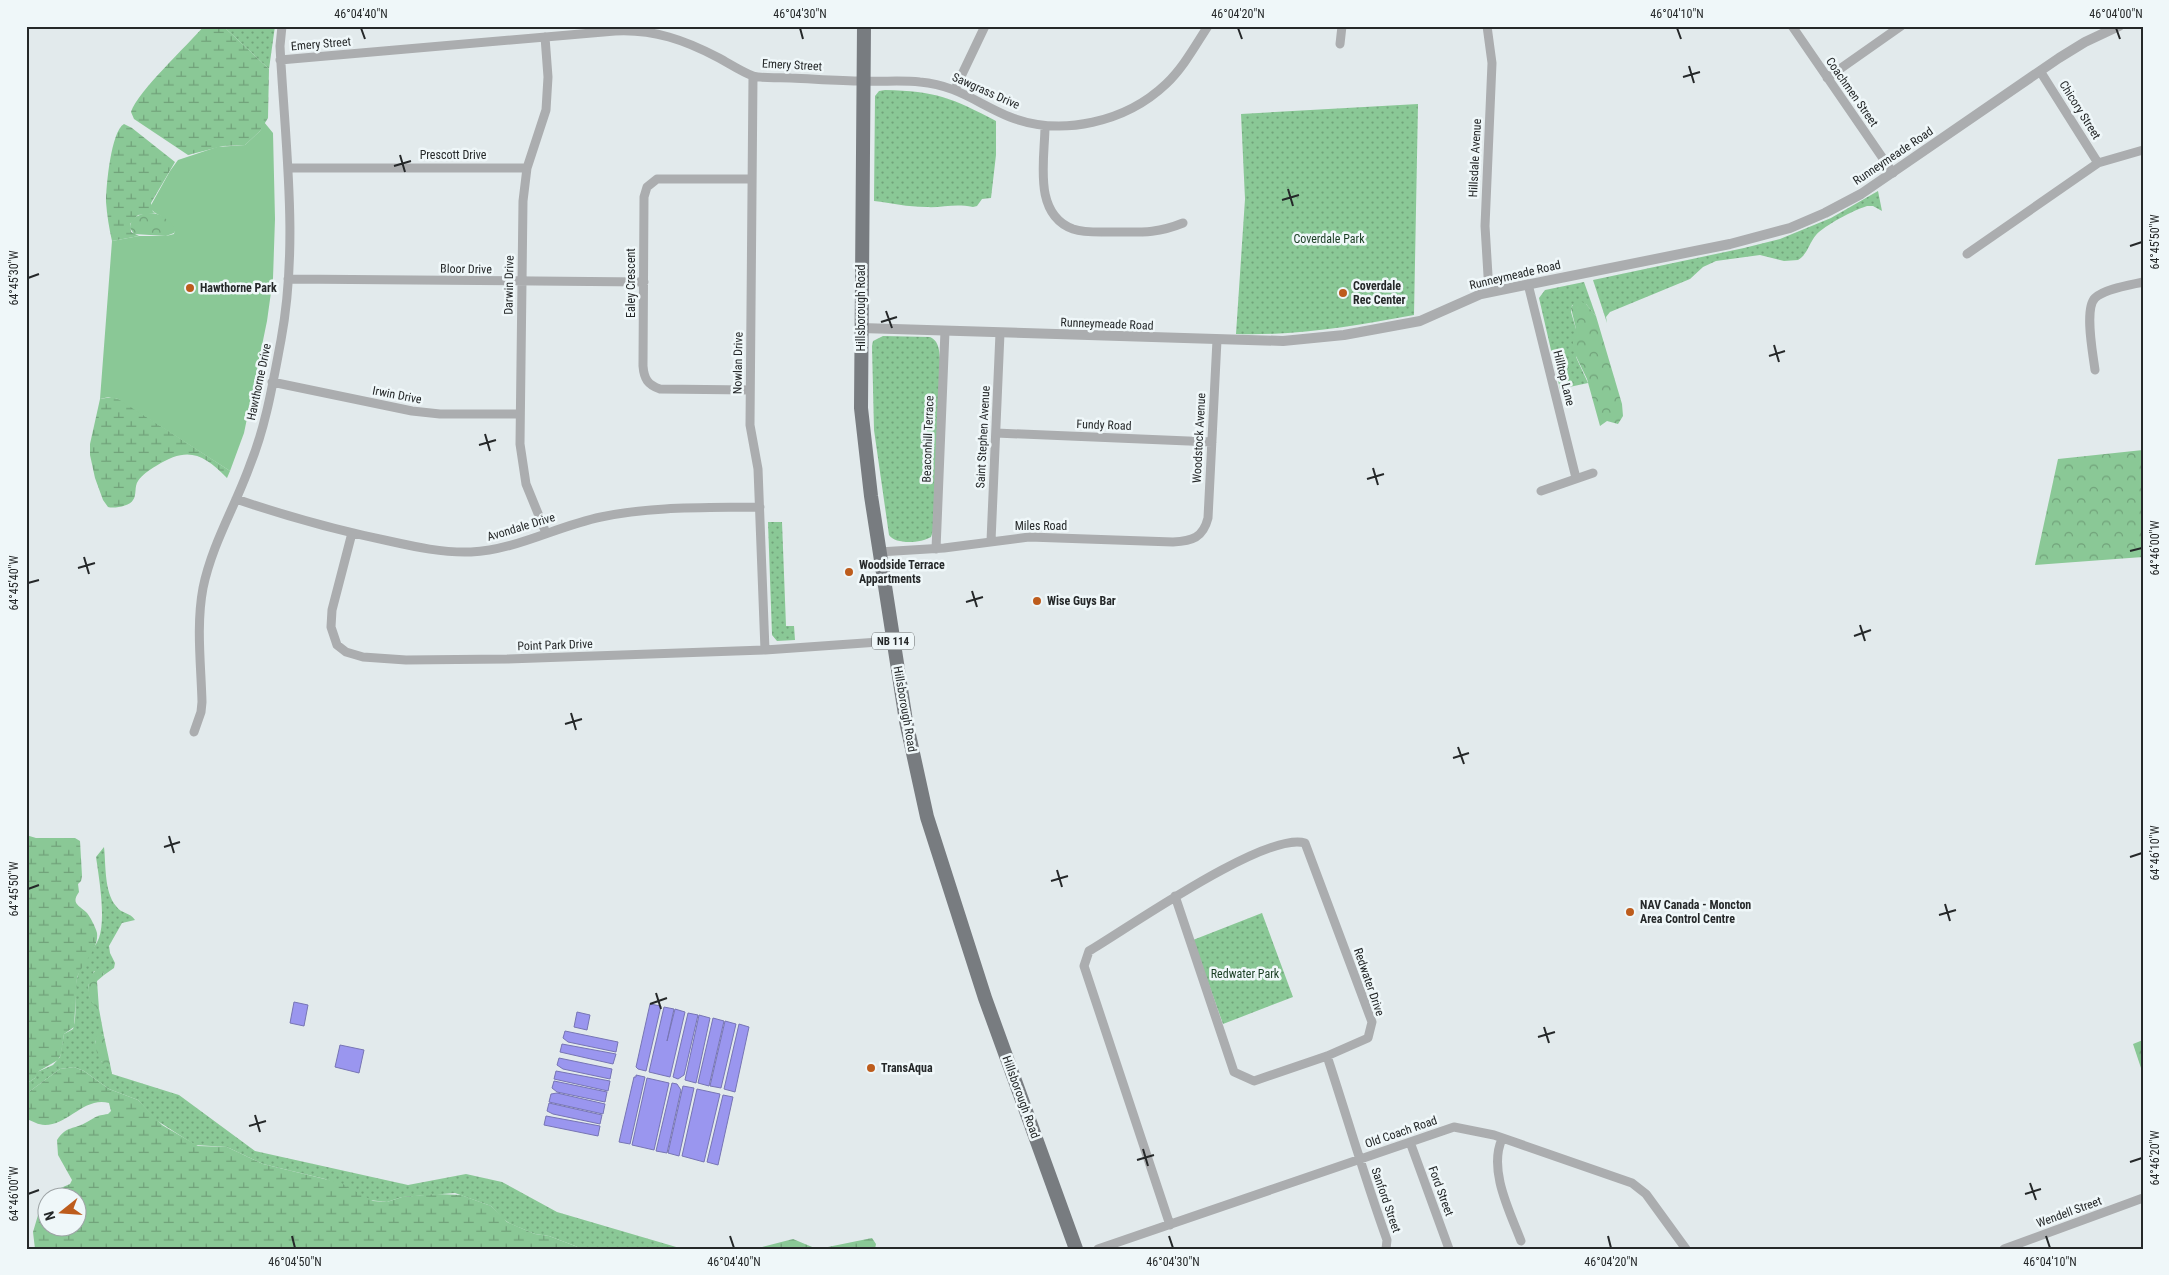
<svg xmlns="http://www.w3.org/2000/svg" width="2169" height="1275" font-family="'Roboto Condensed',sans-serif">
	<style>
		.grass { fill: url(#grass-dots) }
		.forest { fill: url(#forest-crowns) }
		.wetland { fill: url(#wetland-marsh); fill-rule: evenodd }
		.pitch { fill: #8ac896 }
		.water { fill: #9a96ef; stroke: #7775b4 }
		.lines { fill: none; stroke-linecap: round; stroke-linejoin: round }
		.minor { stroke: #abadaf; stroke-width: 9 }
		.tertiary { stroke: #abadaf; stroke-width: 10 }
		.primary { stroke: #787c80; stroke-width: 14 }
		.ticks { fill: none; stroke: #252829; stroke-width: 2 }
		.poi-dot { fill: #bd5c1c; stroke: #eff7f9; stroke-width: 2 }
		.labels { text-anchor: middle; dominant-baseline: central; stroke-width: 5; stroke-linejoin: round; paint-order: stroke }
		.shield { fill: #eff7f9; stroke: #626667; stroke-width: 1 }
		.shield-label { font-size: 11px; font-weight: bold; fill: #252829 }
		.street-label { font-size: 12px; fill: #252829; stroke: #eff7f9 }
		.park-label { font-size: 12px; fill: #1a3e23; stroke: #eff7f9 }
		.poi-label { font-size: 12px; font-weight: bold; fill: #252829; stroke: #eff7f9; text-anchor: start }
		.neatline { fill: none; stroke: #252829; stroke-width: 2 }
		.ticks-label { font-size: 12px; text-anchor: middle; fill: #252829 }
	</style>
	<defs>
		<pattern id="grass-dots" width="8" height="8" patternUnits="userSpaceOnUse" patternTransform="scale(1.25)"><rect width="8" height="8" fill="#8ac896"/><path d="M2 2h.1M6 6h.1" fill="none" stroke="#71a27a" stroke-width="1.8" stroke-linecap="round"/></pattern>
		<pattern id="forest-crowns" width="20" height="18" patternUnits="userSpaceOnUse" patternTransform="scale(1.25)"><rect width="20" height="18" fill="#8ac896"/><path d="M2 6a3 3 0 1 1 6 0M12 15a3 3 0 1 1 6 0" fill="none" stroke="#71a27a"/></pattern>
		<pattern id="wetland-marsh" width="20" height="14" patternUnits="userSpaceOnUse" patternTransform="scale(1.25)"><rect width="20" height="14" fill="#8ac896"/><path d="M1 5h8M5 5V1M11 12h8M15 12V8" fill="none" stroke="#71a27a"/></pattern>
	</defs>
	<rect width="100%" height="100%" fill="#e2eaec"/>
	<path class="grass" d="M223 26H275L269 69Z
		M885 90C936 91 952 98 996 121V155L991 198 982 199 977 206 973 207C954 203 943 208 926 207 908 207 891 203 874 201L875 96 879 91Z
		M1418 104 1414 315C1354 326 1296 336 1236 334L1245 199 1241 114Z
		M1878 191 1882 211 1873 206H1867C1854 210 1825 225 1816 235 1809 243 1808 254 1798 260L1784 261 1760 255 1716 261 1703 267 1690 279 1610 312 1606 317 1607 323 1593 280 1744 248 1780 239 1831 218Z
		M1584 282 1596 316 1586 304 1572 305 1571 312 1576 329V357L1588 383 1560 389 1539 298 1545 290Z
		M883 336 930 337C941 342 939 355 941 366L934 528 931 537C921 543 896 545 889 535L874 430 872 346 873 341Z
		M768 522H782L786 626H794L795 640 777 641 772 635Z
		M104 847C106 864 104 892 116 906 121 914 130 912 135 920L122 923 109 946 110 953 115 963 114 968 104 975 103 972 94 971 88 986 90 998 99 1009 104 1036 101 1035 95 1041 102 1063 110 1064 112 1074 179 1095 255 1151 408 1185 466 1174 502 1182 557 1212 683 1249H583L549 1236 535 1234 511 1224 503 1219 491 1206 455 1193 402 1197 387 1202 369 1200 348 1188 325 1179 263 1164 227 1147 195 1145 156 1120 138 1100 109 1089 84 1071 74 1067 60 1069 26 1094V1084L35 1078 37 1072 53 1065 60 1057 64 1034 73 1029C78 1013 73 995 77 979 80 963 93 952 99 938 106 918 99 878 96 857Z
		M1262 913 1293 997 1223 1024 1193 940Z"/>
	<path class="forest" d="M147 213C159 213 170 217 176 229L174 233 166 236 134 234 130 228C130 218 138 215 147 213Z
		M1580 301 1586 304 1596 316 1622 404 1623 416 1618 424 1607 421 1600 426 1587 379 1573 350V342L1576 329 1571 308 1574 303Z
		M2143 450V557L2035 565 2058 459Z
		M99 968 102 970 104 975 97 981 99 1009C85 1002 84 976 99 968Z
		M99 1034 104 1036 110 1064 107 1066 102 1063 96 1050 95 1038Z
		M2143 1040V1074L2133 1044Z"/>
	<path class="wetland" d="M204 26H223L269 69 268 118 260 131 245 145 223 146 188 155 134 119 131 112C138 91 187 46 204 26Z
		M124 124 132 128 175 162 151 203 153 212 156 213 138 215 130 224 131 232 139 236 112 241C109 228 107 215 106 202 106 187 111 131 124 124Z
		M112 397 121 400 230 471 227 478C203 453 187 446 156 466 149 470 142 475 138 481 134 487 137 495 133 500 130 506 114 509 108 507L103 500 95 478 90 455V444L100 399Z
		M26 835 36 838H75L80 841 82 876 81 881 78 884 79 892C71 903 78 905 86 912 90 916 96 928 97 933 99 949 82 963 77 978L74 1027 64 1034 61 1054 58 1060 39 1071 35 1078 26 1084Z
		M74 1067 84 1071 109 1089 138 1100 162 1125 198 1146 227 1147 263 1164 341 1183 373 1201 387 1202 402 1197 436 1194 461 1195 491 1206 507 1222 535 1234 549 1236 583 1249H35L33 1232 41 1205 56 1190 70 1184 72 1180 58 1155 57 1140C67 1125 74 1130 87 1122 98 1116 95 1116 108 1114L111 1111 109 1103C85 1096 68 1125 45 1125 38 1125 33 1121 26 1119V1094L60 1069ZM48 1198H78V1228H48Z
		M872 1238 876 1244 875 1249H818Z
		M793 1239 817 1249 758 1248Z"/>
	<path class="pitch" d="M264 122 273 133 275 219 273 278 267 321 244 433 230 471 118 399 109 397 100 399 112 241 139 236H166L174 234 175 229C170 216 155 217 150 207L170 171 178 160 217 147 245 145 260 131Z"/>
	<path class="water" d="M294 1002 308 1005 304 1026 290 1023Z
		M650 1004 661 1006 646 1071 638 1069 636 1067Z
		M664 1007 674 1009 667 1041 675 1009 685 1012 670 1077 649 1072Z
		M577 1012 590 1015 587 1030 574 1027Z
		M688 1013 698 1015 684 1075 678 1079 673 1077Z
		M699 1015 710 1018 696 1083 685 1080Z
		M713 1018 724 1021 709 1086 698 1083Z
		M725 1021 736 1024 721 1088 710 1086Z
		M739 1024 749 1027 735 1092 724 1089Z
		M565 1031 618 1042 616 1052 568 1042 563 1038Z
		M562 1044 616 1054 613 1064 560 1052Z
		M340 1045 364 1050 359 1073 335 1067Z
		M559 1058 612 1069 610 1079 563 1069 557 1065Z
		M556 1071 610 1081 608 1091 554 1079Z
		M636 1075 645 1077 630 1144 619 1142 634 1077H636Z
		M647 1078 669 1083 654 1150 632 1145Z
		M554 1081 607 1092 605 1102 557 1092 552 1088Z
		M672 1083 677 1084 681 1090 667 1153 656 1151Z
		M683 1086 694 1088 679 1156 668 1153Z
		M697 1089 720 1094 704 1162 682 1156Z
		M557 1093 605 1104 603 1114 549 1102 551 1094Z
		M723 1095 733 1097 718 1165 707 1162Z
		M549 1103 602 1115 600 1124 553 1114 547 1111Z
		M546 1116 600 1126 598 1136 544 1125Z"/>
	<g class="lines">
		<path class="minor" d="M1487 26 1492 63 1485 226 1489 292
			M1792 26 1893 173
			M545 37 548 77 546 110 527 168 523 201 520 444 526 484 546 533
			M1340 44 1342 26
			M280 60 615 31C654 29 685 40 719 58 730 64 742 72 753 76 764 79 779 77 791 78 815 79 839 81 863 81 882 82 901 80 920 82 957 85 978 104 1010 117 1062 137 1126 122 1166 84 1183 68 1195 46 1208 26
			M2040 71 2098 163
			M753 76 750 425 758 469 765 650
			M1827 78 1901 26
			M955 89 985 26
			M1045 126C1045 158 1032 214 1073 229 1085 233 1099 232 1111 232 1139 232 1156 234 1183 223
			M288 168H527
			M1967 254 2098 163 2143 150
			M288 279 644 282
			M1528 284 1576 478
			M2095 370C2093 354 2084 309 2095 298 2104 289 2130 285 2143 282
			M272 382 412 411 440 414H519
			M750 390 660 389C648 385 644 379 643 366L644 197 647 187 657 179H752
			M996 433 1212 442
			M1541 491 1593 473
			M236 499C286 516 336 530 389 541 416 547 443 553 471 552 516 550 557 526 601 517 652 506 708 508 760 507
			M352 533 332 610 331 627 337 645 346 652 363 657 406 660 507 659 765 650 893 641
			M991 541 1000 333
			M936 549 945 331
			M879 552 944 548 1029 537 1173 542C1192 541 1203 538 1208 518L1217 340
			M194 732 201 712 202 702C201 665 196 625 203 588 212 544 235 507 250 465 266 426 273 382 281 340 299 243 285 144 280 46L282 26
			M1327 1056C1347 1117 1365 1179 1387 1240L1386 1249
			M1502 1139C1488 1170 1510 1212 1521 1241
			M1410 1142 1449 1249
			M1170 1225 1084 966 1089 951C1128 928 1266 831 1305 843L1372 1022 1368 1038 1327 1056 1254 1081 1234 1072 1175 896
			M1098 1249 1454 1127 1494 1135 1632 1183 1646 1194 1686 1249
			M2004 1249 2143 1198"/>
		<path class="tertiary" d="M861 328 1283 341 1344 335 1420 321 1481 294 1730 244 1790 228 1825 213 1861 194 2059 58 2085 42 2119 26"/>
		<path class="primary" d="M864 26 861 408 871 496 906 721 927 817 985 998 1076 1249"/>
	</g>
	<path class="ticks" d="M361 28 365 39M800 28 803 39M1238 28 1242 39M1677 28 1681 39M2116 28 2120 39M1689 66 1694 83M1683 77 1700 72M400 155 405 172M394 166 411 161M1288 189 1293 206M1282 200 1299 195M2130 246 2142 242M28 278 39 274M886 311 892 328M881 322 897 317M1774 345 1779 362M1769 356 1785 351M485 434 490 451M479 445 496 440M1373 468 1378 485M1367 479 1384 474M2130 551 2142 548M84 557 89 574M78 568 95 563M28 583 39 580M972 591 977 607M966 602 983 597M1860 625 1865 641M1854 636 1871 630M571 713 576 730M565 724 582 719M1458 747 1464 764M1453 758 1469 753M169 836 174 853M164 847 180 842M2130 857 2142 853M1057 870 1062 887M1051 881 1068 876M28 889 39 885M1945 904 1950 921M1939 915 1956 910M656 993 661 1009M650 1004 667 998M1544 1027 1549 1043M1538 1037 1555 1032M255 1115 260 1132M249 1126 266 1121M1143 1149 1148 1166M1137 1160 1154 1155M2130 1162 2142 1158M2030 1183 2036 1200M28 1194 39 1190M2025 1194 2041 1189M292 1236 295 1248M730 1236 734 1248M1169 1236 1173 1248M1608 1236 1611 1248M2046 1236 2050 1248"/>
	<g class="poi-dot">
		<circle cx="190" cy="288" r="5"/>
		<circle cx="1343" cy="293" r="5"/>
		<circle cx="849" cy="572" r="5"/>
		<circle cx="1037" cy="601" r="5"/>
		<circle cx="1630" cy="912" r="5"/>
		<circle cx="871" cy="1068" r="5"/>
	</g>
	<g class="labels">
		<rect class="shield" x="872" y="632.5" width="42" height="17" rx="4"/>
		<g class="shield-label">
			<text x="893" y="641">NB 114</text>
		</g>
		<g class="street-label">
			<text transform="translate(321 44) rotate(-5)">Emery Street</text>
			<text transform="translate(792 65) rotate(3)">Emery Street</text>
			<text transform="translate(986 91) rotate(24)">Sawgrass Drive</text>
			<text transform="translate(1852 92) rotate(55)">Coachmen Street</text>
			<text transform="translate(2080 110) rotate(58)">Chicory Street</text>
			<text x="453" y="155">Prescott Drive</text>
			<text transform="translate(1893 156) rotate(-34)">Runneymeade Road</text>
			<text transform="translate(1475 158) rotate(-87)">Hillsdale Avenue</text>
			<text transform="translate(466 269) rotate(1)">Bloor Drive</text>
			<text transform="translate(1515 275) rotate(-13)">Runneymeade Road</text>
			<text transform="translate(631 283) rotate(-90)">Ealey Crescent</text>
			<text transform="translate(509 285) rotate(-89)">Darwin Drive</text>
			<text transform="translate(861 308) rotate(-90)">Hillsborough Road</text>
			<text transform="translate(1107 324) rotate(2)">Runneymeade Road</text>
			<text transform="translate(738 363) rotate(-89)">Nowlan Drive</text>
			<text transform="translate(1564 378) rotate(76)">Hilltop Lane</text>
			<text transform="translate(259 382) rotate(-78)">Hawthorne Drive</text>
			<text transform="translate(397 395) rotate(11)">Irwin Drive</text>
			<text transform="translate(1104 425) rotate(2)">Fundy Road</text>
			<text transform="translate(983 437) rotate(-87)">Saint Stephen Avenue</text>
			<text transform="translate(1199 438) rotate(-87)">Woodstock Avenue</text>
			<text transform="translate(928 439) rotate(-88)">Beaconhill Terrace</text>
			<text x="1041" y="526">Miles Road</text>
			<text transform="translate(521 527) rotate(-17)">Avondale Drive</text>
			<text transform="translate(555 645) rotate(-2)">Point Park Drive</text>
			<text transform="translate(905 709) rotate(80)">Hillsborough Road</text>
			<text transform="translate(1369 982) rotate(71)">Redwater Drive</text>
			<text transform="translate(1021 1097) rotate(70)">Hillsborough Road</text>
			<text transform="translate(1401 1132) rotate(-19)">Old Coach Road</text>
			<text transform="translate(1441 1191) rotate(70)">Ford Street</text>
			<text transform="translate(1386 1200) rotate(71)">Sanford Street</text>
			<text transform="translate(2069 1212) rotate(-20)">Wendell Street</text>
		</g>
		<g class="park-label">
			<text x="1329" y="239">Coverdale Park</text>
			<text x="1245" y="974">Redwater Park</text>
		</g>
		<g class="poi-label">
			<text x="1353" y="286">Coverdale<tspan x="1353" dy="14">Rec Center</tspan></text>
			<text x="200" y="288">Hawthorne Park</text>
			<text x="859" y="565">Woodside Terrace<tspan x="859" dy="14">Appartments</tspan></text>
			<text x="1047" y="601">Wise Guys Bar</text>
			<text x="1640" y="905">NAV Canada - Moncton<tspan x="1640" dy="14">Area Control Centre</tspan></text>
			<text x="881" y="1068">TransAqua</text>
		</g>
	</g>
	<rect width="2169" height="1275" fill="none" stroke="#eff7f9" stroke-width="55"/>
	<g transform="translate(62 1212) rotate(253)"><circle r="24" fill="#eff7f9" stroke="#9ea4a6"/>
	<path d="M0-4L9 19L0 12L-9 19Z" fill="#bd5c1c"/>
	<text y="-8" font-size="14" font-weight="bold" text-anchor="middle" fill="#252829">N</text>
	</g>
	<rect x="28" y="28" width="2114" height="1220" class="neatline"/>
	<g class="ticks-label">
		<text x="361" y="18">46°04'40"N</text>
		<text x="800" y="18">46°04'30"N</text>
		<text x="1238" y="18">46°04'20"N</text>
		<text x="1677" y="18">46°04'10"N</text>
		<text x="2116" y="18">46°04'00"N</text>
		<text transform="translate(2155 242) rotate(-90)" y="4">64°45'50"W</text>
		<text transform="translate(14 278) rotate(-90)" y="4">64°45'30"W</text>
		<text transform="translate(2155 548) rotate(-90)" y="4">64°46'00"W</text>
		<text transform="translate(14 583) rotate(-90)" y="4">64°45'40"W</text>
		<text transform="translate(2155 853) rotate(-90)" y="4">64°46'10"W</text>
		<text transform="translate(14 889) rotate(-90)" y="4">64°45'50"W</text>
		<text transform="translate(2155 1158) rotate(-90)" y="4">64°46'20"W</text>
		<text transform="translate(14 1194) rotate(-90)" y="4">64°46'00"W</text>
		<text x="295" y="1266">46°04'50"N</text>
		<text x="734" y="1266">46°04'40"N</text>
		<text x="1173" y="1266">46°04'30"N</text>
		<text x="1611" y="1266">46°04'20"N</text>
		<text x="2050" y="1266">46°04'10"N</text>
	</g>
</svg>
